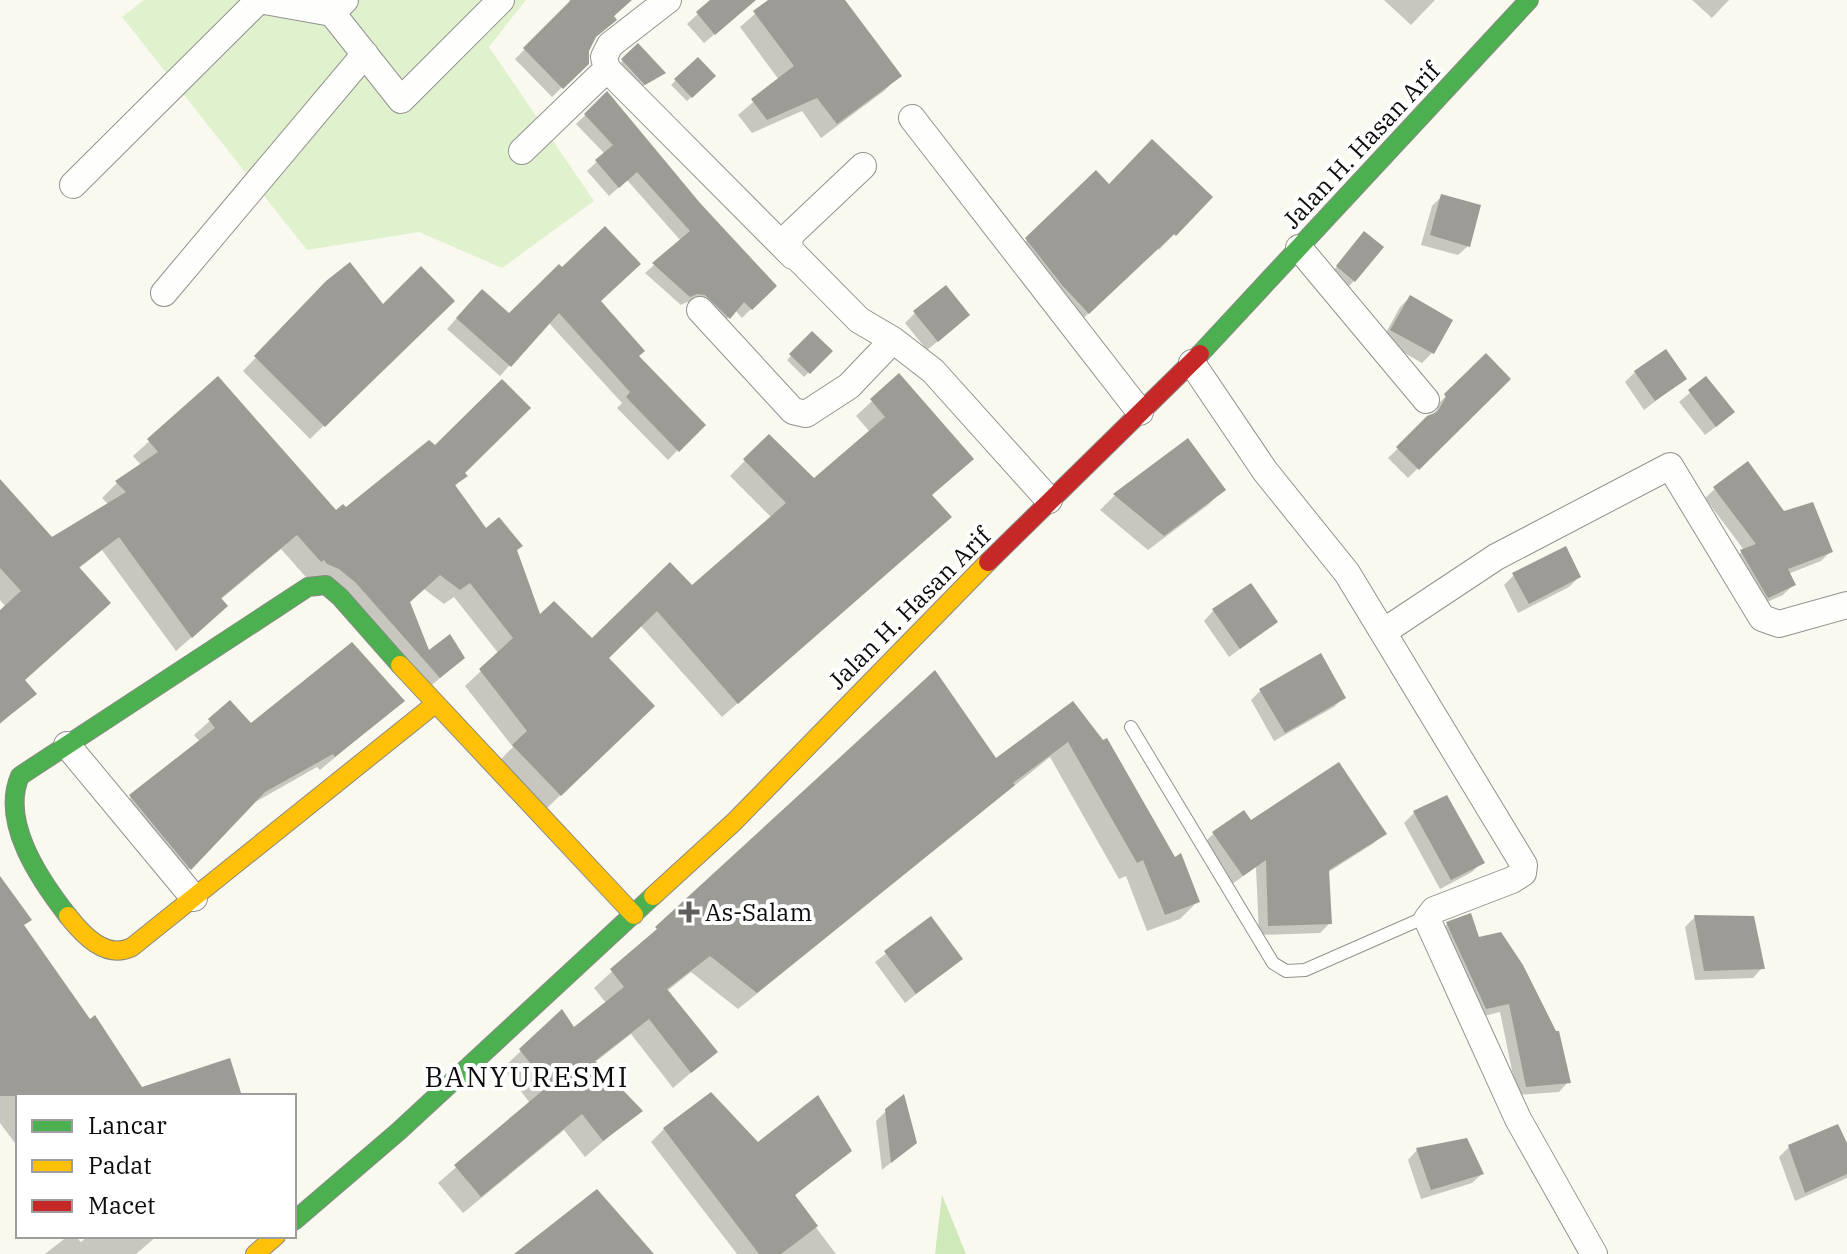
<svg xmlns="http://www.w3.org/2000/svg" width="1847" height="1254" font-family="'IBM Plex Serif',serif">
	<style>
		.green { fill: #e0f1cd }
		.forest { fill: #cfe9bb }
		.shadow { fill: #0003 }
		.building { fill: #9c9b95 }
		.lines { fill: none; stroke-linecap: round; stroke-linejoin: round }
		.lane-casing { stroke: #93928e; stroke-width: 14 }
		.street-casing { stroke: #93928e; stroke-width: 28 }
		.fast-casing { stroke: #898984; stroke-width: 20 }
		.slow-casing { stroke: #898984; stroke-width: 20 }
		.jam-casing { stroke: #898984; stroke-width: 20 }
		.lane { stroke: #fefefd; stroke-width: 12 }
		.street { stroke: #fefefd; stroke-width: 26 }
		.fast { stroke: #4caf50; stroke-width: 18 }
		.slow { stroke: #ffc107; stroke-width: 18 }
		.jam { stroke: #c62828; stroke-width: 18 }
		.poi-dot { fill: #5f5e5b; stroke: #fff; stroke-width: 3 }
		.labels { text-anchor: middle; dominant-baseline: central; stroke-width: 8; stroke-linejoin: round; paint-order: stroke }
		.street-label { font-size: 24px; fill: #0b0b0b; stroke: #fff }
		.poi-label { font-size: 24px; fill: #0b0b0b; stroke: #fff; text-anchor: start }
		.quarter-label { font-size: 28px; letter-spacing: 2px; fill: #0b0b0b; stroke: #fff }
	</style>
	<rect width="100%" height="100%" fill="#faf9ef"/>
	<path class="green" d="M144 0H526L489 47 594 201 502 268 419 232 307 250 122 17Z"/>
	<path class="forest" d="M942 1195 966 1254H935Z"/>
	<path class="shadow" d="M569 0H629L593 39 587 50V63L552 97 515 59 571 3Z
		M713 0H732L731 20 704 43 687 24Z
		M771 0H843L899 76 884 91 821 138 802 111 752 133 738 115 779 80 740 27Z
		M1384 0H1435L1411 25Z
		M1692 0H1729L1712 18Z
		M638 46 664 73 640 88 618 65Z
		M698 59 713 76 687 101 671 85Z
		M607 94 698 205 774 286 742 318 735 310 720 326 696 303 687 302 681 305 645 273 681 241 627 180 609 196 587 171 605 154 576 124Z
		M1096 173 1109 186 1210 197 1159 250 1157 248 1073 328 1012 255Z
		M1442 196 1468 246 1458 255 1421 245 1432 206Z
		M1364 234 1354 281 1344 291 1328 277Z
		M562 270 599 302 637 356 703 425 668 460 617 408 622 403 548 322 500 376 447 329 472 301 509 315Z
		M328 283 383 306 452 301 310 439 243 371Z
		M1410 297 1432 353 1422 363 1382 340 1400 307Z
		M915 313 958 325 927 350 905 323Z
		M812 334 830 351 804 377 787 360Z
		M1666 352 1684 379 1644 410 1625 382 1635 372Z
		M1486 356 1508 379 1408 478 1388 458 1432 416 1438 408 1436 406Z
		M899 376 931 496 934 532 722 717 640 625 607 658 653 706 545 810 498 762 513 747 465 686 499 654 454 597 444 604 424 589 408 603 428 653 463 658 424 692 305 576 281 549 220 600 210 621 176 651 102 550 78 569 23 681 34 694 0 724V613L6 607 0 600V487L52 540 109 505 102 498 117 483 142 466 133 456 218 379 336 513 462 473 465 476 454 487 486 531 516 550 539 618 592 641 692 588 772 518 730 476 769 436 814 481 870 432 856 416Z
		M1706 379 1722 422 1705 435 1679 402Z
		M1187 441 1223 490 1208 505 1148 550 1100 510 1114 496Z
		M1715 489 1784 513 1831 551 1821 561 1788 574 1793 585 1783 595 1758 606 1731 561 1744 550 1705 498Z
		M1514 575 1579 577 1569 587 1518 613 1504 585Z
		M1213 611 1276 622 1229 657 1204 621Z
		M935 673 996 761 1072 703 1197 902 1180 919 1147 931 1126 876 1119 879 1050 757 738 1009 691 972 667 991 715 1052 673 1088 631 1034 594 1063 640 1110 585 1157 564 1130 463 1213 438 1183 530 1103 503 1068 562 1012 573 1030 607 1004 594 988Z
		M1261 690 1344 697 1334 707 1274 741 1251 700Z
		M402 701 320 770 317 767 250 805 176 883 116 811 131 797 200 742 194 735 230 703 251 726Z
		M1446 798 1482 862 1472 872 1440 889 1404 823 1414 813Z
		M1251 823 1384 833 1374 843 1327 873 1330 923 1320 933 1259 935 1256 867 1232 884 1204 843 1214 833Z
		M1695 917 1762 968 1753 978 1695 980 1685 927Z
		M931 919 960 959 905 1003 875 962Z
		M1447 924 1478 939 1568 1082 1559 1092 1517 1095 1500 1012 1476 1018 1438 933Z
		M0 1085 142 1090 240 1096H18V1147L0 1123Z
		M886 1111 914 1143 882 1170 876 1121Z
		M664 1129 757 1145 849 1150 793 1197 836 1254H737L651 1142Z
		M1789 1147 1847 1148V1178L1795 1201 1779 1157Z
		M1417 1150 1482 1174 1472 1183 1421 1199 1408 1160Z
		M68 1236H75L81 1242 88 1236H157L136 1254H45Z"/>
	<path class="building" d="M571 0H632L614 16 617 20 596 37 589 51V64L563 89 523 48Z
		M710 0H756L715 35 696 12Z
		M768 0H845L902 76 837 124 817 98 767 120 751 99 794 66 753 11Z
		M638 43 666 73 645 85 621 59Z
		M698 57 716 76 692 98 674 79Z
		M607 91 700 203 777 286 752 310 744 302 730 319 705 295 697 294 690 297 652 263 690 231 637 172 619 188 595 160 613 145 584 114Z
		M1152 139 1213 197 1176 236 1174 234 1089 314 1062 285 1025 238 1096 170 1109 184Z
		M1441 194 1481 205 1470 247 1430 235Z
		M605 226 641 264 601 301 645 351 639 356 706 425 679 452 626 397 630 392 559 313 511 367 456 318 482 289 509 313 559 264 562 267Z
		M1364 231 1384 247 1355 282 1336 266Z
		M350 262 383 304 421 266 455 301 325 427 254 356 326 281Z
		M946 285 970 315 938 342 913 311Z
		M1410 295 1453 320 1434 354 1390 330Z
		M812 331 833 351 810 374 789 354Z
		M1666 349 1687 379 1655 401 1634 371Z
		M1486 353 1511 379 1419 470 1396 447 1427 416 1437 412 1446 397 1444 394Z
		M899 373 974 459 932 495 952 517 738 704 657 611 609 658 655 706 561 796 512 745 527 731 479 669 513 638 470 583 460 590 440 575 410 602 429 650 450 634 465 658 440 678 356 583 339 569 327 564 324 560 321 562 297 535 221 598 228 606 192 638 119 537 79 567 111 603 25 680 37 694 0 723V610L21 591 0 568V479L52 537 126 492 115 481 158 452 147 439 218 376 336 510 343 504 346 507 429 440 435 445 502 379 531 408 465 473 468 476 455 485 486 528 499 517 523 546 517 550 540 614 554 601 592 638 670 562 692 585 786 503 743 459 769 434 814 478 885 417 870 399Z
		M1706 376 1735 412 1716 427 1688 390Z
		M1188 438 1226 490 1164 536 1113 494Z
		M1748 461 1784 511 1813 502 1833 552 1788 569 1796 585 1768 598 1740 550 1756 544 1713 487Z
		M1566 546 1581 577 1529 604 1512 573Z
		M1251 583 1278 622 1240 649 1212 609Z
		M352 642 405 701 335 757 333 754 265 792 191 870 129 795 215 728 208 719 230 700 251 723Z
		M1321 653 1346 698 1285 733 1259 689Z
		M935 670 996 758 1073 701 1103 740 1107 738 1175 857 1181 853 1200 902 1165 915 1143 860 1137 863 1068 742 1013 783 1015 785 757 993 710 956 667 989 718 1052 691 1073 649 1019 595 1061 643 1111 603 1141 582 1114 481 1197 454 1165 548 1086 519 1049 562 1009 574 1027 624 987 610 969 657 929 655 927Z
		M1339 762 1387 834 1329 870 1332 924 1268 926 1266 860 1243 876 1212 832 1244 810 1251 820Z
		M1447 795 1485 863 1451 880 1413 811Z
		M0 876 32 920 24 925 90 1019 95 1015 142 1087 230 1058 242 1096H0Z
		M1471 913 1479 937 1501 932 1523 965 1556 1031H1559L1571 1083 1526 1087 1509 1004 1486 1009 1446 922Z
		M1694 915 1754 916 1765 969 1704 971Z
		M931 916 963 959 916 994 884 951Z
		M711 1092 758 1142 818 1095 852 1151 795 1195 818 1226 781 1254H759L663 1128Z
		M904 1094 917 1143 891 1163 885 1109Z
		M1838 1124 1847 1143V1174L1805 1193 1788 1145Z
		M1467 1138 1484 1174 1431 1190 1416 1148Z
		M597 1189 654 1254H514Z"/>
	<g class="lines">
		<g class="lane-casing">
			<path id="lane" d="M1131 727 1273 963 1286 971 1305 970 1428 916"/>
		</g>
		<g class="street-casing">
			<path id="street" d="M345 0 332 13 401 100 501 0
				M668 0 610 45 604 57 607 69 793 256
				M912 118 1140 412
				M522 151 607 69
				M863 166 790 235 789 249 859 320 893 340 933 371 1049 500
				M73 185 259 0 332 13
				M1299 248 1426 400
				M164 293 365 54
				M700 310 793 411 806 414 849 386 893 340
				M1192 363 1265 471 1347 573 1524 865 1523 873 1512 880 1434 910 1427 919 1518 1119 1594 1254
				M1383 632 1496 557 1670 466 1762 618 1779 624 1847 605
				M67 745 194 898"/>
		</g>
		<g class="fast-casing">
			<path id="fast" d="M1200 354 1529 0
				M68 916C40 880 0 822 20 776L308 587 326 585 340 597 400 665
				M294 1221 399 1131 653 896"/>
		</g>
		<g class="slow-casing">
			<path id="slow" d="M400 665 634 915
				M653 896 734 822 988 562
				M68 916C83 935 106 960 132 947L435 704
				M255 1254 276 1236"/>
		</g>
		<g class="jam-casing">
			<path id="jam" d="M988 562 1200 354"/>
		</g>
		<use href="#lane" class="lane"/>
		<use href="#street" class="street"/>
		<use href="#fast" class="fast"/>
		<use href="#slow" class="slow"/>
		<use href="#jam" class="jam"/>
	</g>
	<path class="poi-dot" d="M685 900h8v8h8v8h-8v8h-8v-8h-8v-8h8z"/>
	<g class="labels">
		<g class="street-label">
			<text transform="translate(1361 145) rotate(-47)">Jalan H. Hasan Arif</text>
			<text transform="translate(909 608) rotate(-45)">Jalan H. Hasan Arif</text>
		</g>
		<g class="poi-label">
			<text x="705" y="912">As-Salam</text>
		</g>
		<g class="quarter-label">
			<text x="527" y="1076">BANYURESMI</text>
		</g>
	</g>
	<rect x="16" y="1094" width="280" height="144" fill="#ffffff" stroke="#9d9d9d" stroke-width="2"/>
	<rect x="32" y="1120" width="40" height="12" fill="#4caf50" stroke="#9d9d9d" stroke-width="2"/>
	<text x="88" y="1134" font-size="24" fill="#0b0b0b">Lancar</text>
	<rect x="32" y="1160" width="40" height="12" fill="#ffc107" stroke="#9d9d9d" stroke-width="2"/>
	<text x="88" y="1174" font-size="24" fill="#0b0b0b">Padat</text>
	<rect x="32" y="1200" width="40" height="12" fill="#c62828" stroke="#9d9d9d" stroke-width="2"/>
	<text x="88" y="1214" font-size="24" fill="#0b0b0b">Macet</text>
</svg>
